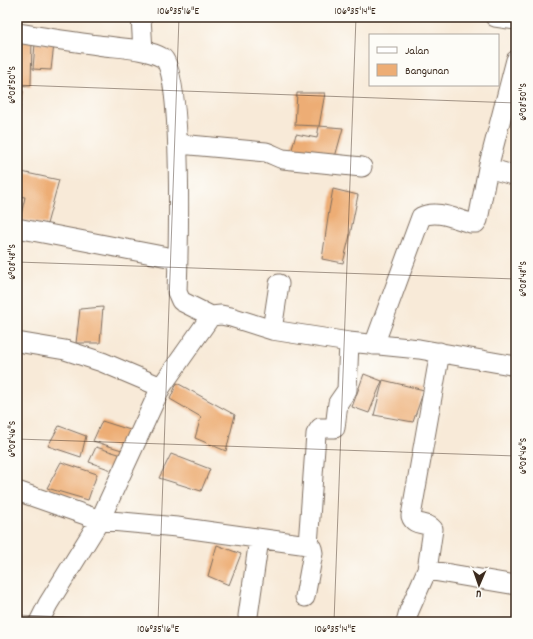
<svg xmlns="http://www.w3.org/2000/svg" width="533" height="639" font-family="Dekko,sans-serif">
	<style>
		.building { fill: #edad74 }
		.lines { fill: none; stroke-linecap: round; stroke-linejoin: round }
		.street-casing { stroke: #7d6d5f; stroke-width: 21 }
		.street { stroke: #fff; stroke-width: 19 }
		.ticks { fill: none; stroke: #3b2a1e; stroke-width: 1; stroke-opacity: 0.45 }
		.neatline { fill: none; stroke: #3b2a1e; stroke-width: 1.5 }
		.ticks-label { font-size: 10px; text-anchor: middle; fill: #3b2a1e }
	</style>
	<rect width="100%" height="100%" fill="#fdfcf7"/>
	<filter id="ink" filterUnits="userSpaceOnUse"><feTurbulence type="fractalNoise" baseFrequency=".025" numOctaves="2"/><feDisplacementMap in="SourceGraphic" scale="8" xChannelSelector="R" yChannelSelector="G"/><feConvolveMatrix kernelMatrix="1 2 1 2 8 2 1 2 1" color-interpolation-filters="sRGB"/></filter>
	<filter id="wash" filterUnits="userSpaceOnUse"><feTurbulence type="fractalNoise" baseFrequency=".012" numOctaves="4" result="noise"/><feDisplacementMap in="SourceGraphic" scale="16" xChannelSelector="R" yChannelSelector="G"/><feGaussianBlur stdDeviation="0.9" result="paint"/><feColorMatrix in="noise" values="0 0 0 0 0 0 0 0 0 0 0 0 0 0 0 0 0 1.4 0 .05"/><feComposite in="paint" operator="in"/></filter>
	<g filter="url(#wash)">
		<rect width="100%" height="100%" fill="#f8ead8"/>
		<g id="blocks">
			<path class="building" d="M80 17H124V21L80 18Z
				M32 41 31 86 17 85V42Z
				M35 43 54 44 51 70 33 69Z
				M17 91H23L18 124H17Z
				M297 93H325L319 126 295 125Z
				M319 126 343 128 335 157 291 153 296 134 317 138Z
				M17 171 59 180 47 224 20 220 25 197 17 196Z
				M333 189 358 195 350 235 343 263 322 259 329 211Z
				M103 307 100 343H76L80 309Z
				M364 374 382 381 369 413 352 407Z
				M383 380 424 390 413 422 374 415Z
				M177 383 235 415 226 451 195 438 201 417 170 399Z
				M102 421 130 430 125 451 93 441Z
				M59 426 86 436 81 457 48 446Z
				M96 447 125 456 120 473 89 462Z
				M171 454 210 469 201 491 159 478Z
				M61 462 97 474 88 500 47 488Z
				M217 545 241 554 229 585 208 576Z"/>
		</g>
	</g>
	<g filter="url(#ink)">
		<use href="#blocks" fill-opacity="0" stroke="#7d6d5f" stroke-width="1"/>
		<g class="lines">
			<g class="street-casing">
				<path id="street" d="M141 17 143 51
					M495 17 516 20
					M17 33C44 37 71 42 98 45 118 48 146 48 163 58 184 69 178 261 177 292L181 301 211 316 221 315 231 317 272 330 349 342 419 349 516 366
					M179 144 266 152C272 154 277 157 283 159L362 167
					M488 168 516 176
					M17 228 178 259
					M272 330 279 284
					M17 342 65 350 102 362 161 387
					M374 345 421 217C437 209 455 219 471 223H476L478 220 488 168 516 60
					M440 352 411 516C414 527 427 521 433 529L427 570 516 585
					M17 491 100 520 177 527 308 545 312 548 313 553 305 597
					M308 545 316 434 320 428H335L338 403 347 390 349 342
					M248 616 259 539
					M39 622 48 604 100 520 161 387 211 316
					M406 622 409 611 427 570"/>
			</g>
			<use href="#street" class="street"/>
		</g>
	</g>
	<path class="ticks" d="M17 85 516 103M17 262 516 279M17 439 516 456M17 615 205 622M158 622 179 17M334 622 356 17M511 622 516 490"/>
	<rect width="533" height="639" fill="none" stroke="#fdfcf7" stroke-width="44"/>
	<rect x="369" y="34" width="130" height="52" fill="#fdfcf7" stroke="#afa8a0"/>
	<rect x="377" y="47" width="20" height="6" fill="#ffffff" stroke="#afa8a0"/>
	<text x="405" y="54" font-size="12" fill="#3b2a1e">Jalan</text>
	<rect x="377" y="64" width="20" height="12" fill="#edad74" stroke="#afa8a0"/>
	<text x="405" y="74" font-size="12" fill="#3b2a1e">Bangunan</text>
	<g transform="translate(479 585) rotate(182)" stroke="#fdfcf7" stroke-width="3" paint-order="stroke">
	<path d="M0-3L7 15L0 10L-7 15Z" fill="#3b2a1e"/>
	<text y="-6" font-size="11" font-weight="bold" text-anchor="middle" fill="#3b2a1e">U</text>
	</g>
	<rect x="22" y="22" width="489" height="595" class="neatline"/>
	<g class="ticks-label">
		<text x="178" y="14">106°35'16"E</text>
		<text x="355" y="14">106°35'14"E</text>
		<text transform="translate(11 85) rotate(-90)" y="4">6°08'50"S</text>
		<text transform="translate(522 102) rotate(-90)" y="4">6°08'50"S</text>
		<text transform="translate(11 262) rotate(-90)" y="4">6°08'48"S</text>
		<text transform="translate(522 279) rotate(-90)" y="4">6°08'48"S</text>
		<text transform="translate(11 439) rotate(-90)" y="4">6°08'46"S</text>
		<text transform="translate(522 456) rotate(-90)" y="4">6°08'46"S</text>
		<text x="158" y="632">106°35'16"E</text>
		<text x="335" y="632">106°35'14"E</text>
	</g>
</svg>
